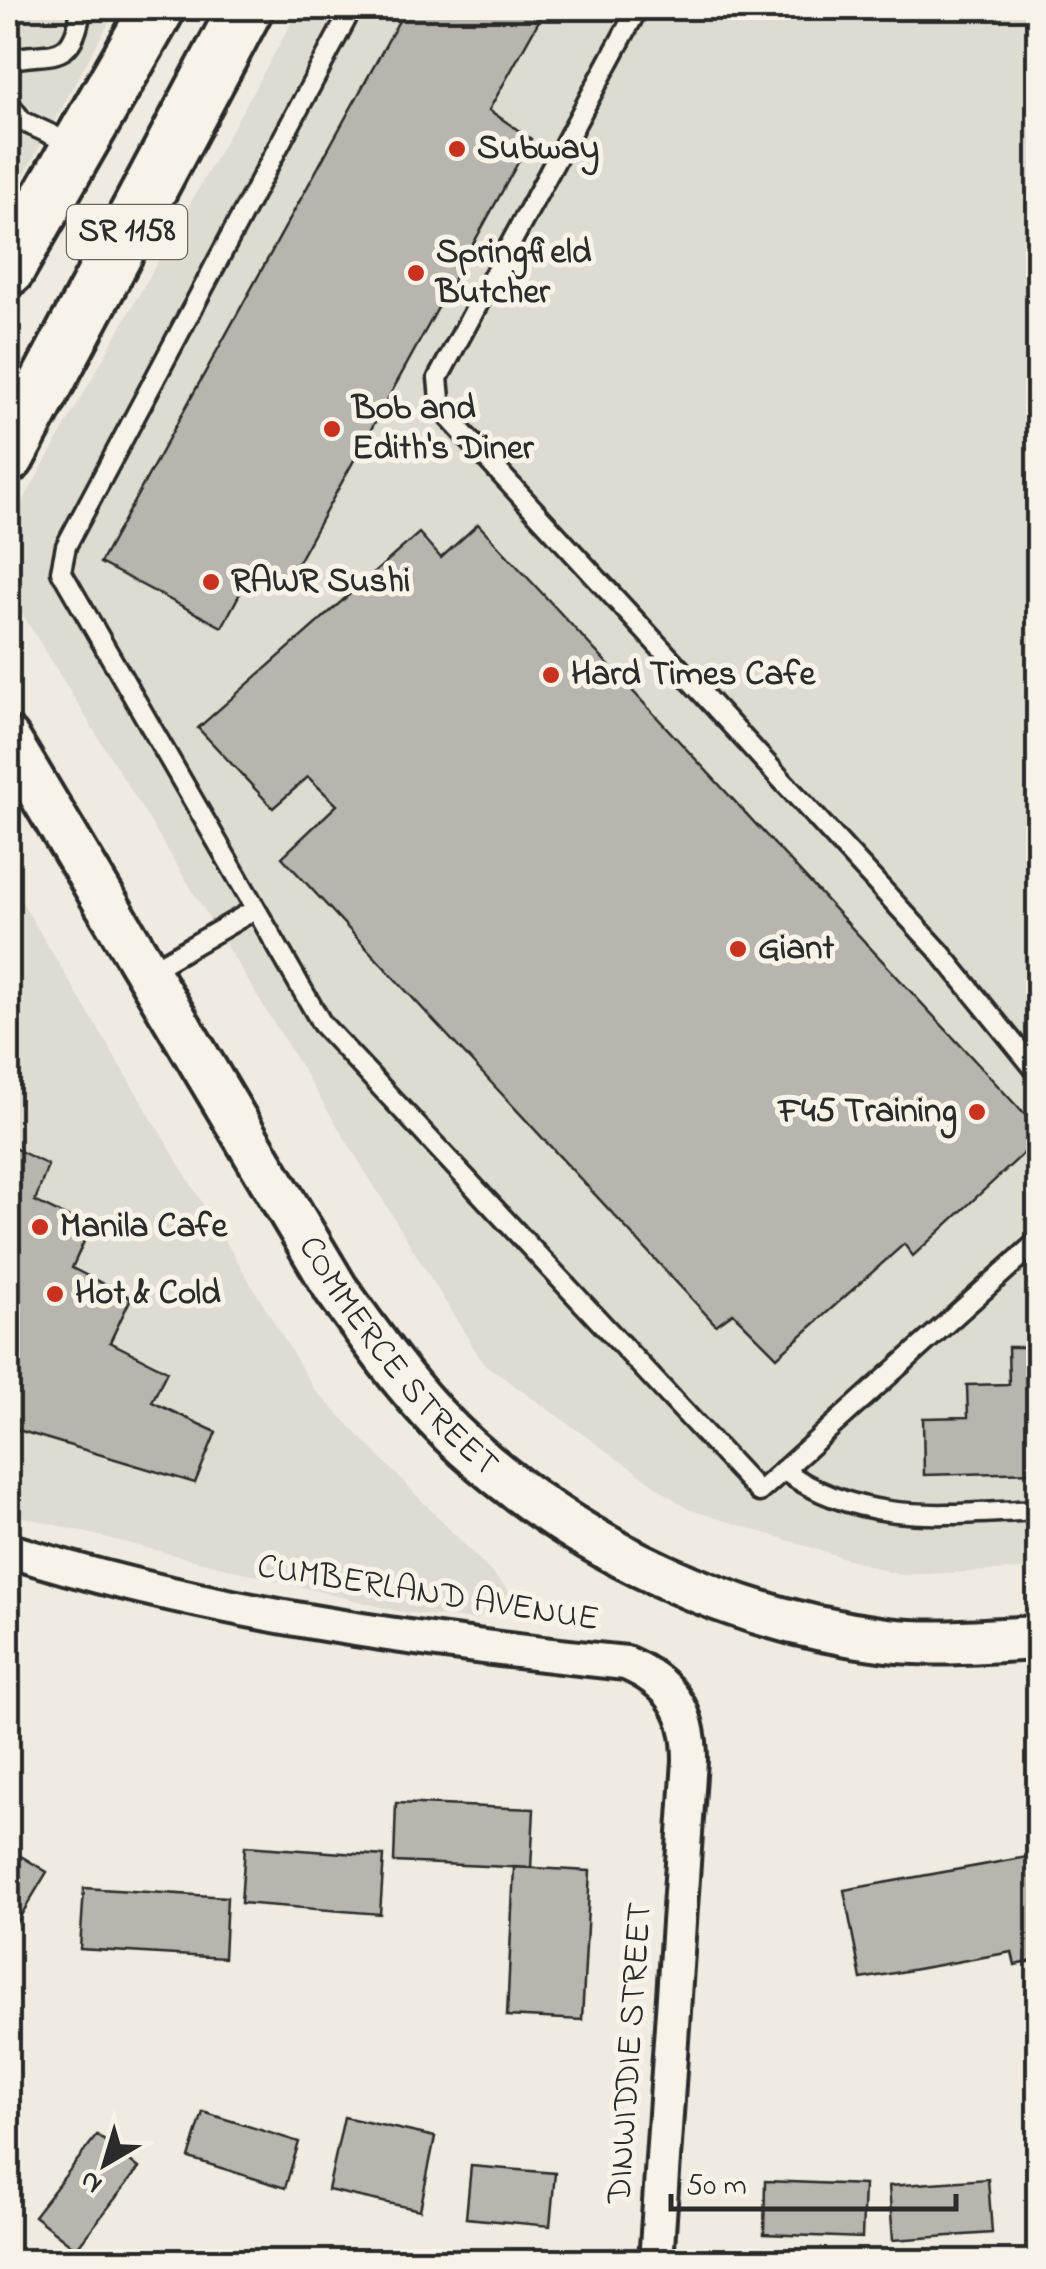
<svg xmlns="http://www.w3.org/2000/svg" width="1046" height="2269" font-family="'Indie Flower',sans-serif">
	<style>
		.built { fill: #dedbd1 }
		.building { fill: #b8b5ae; stroke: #2b2b2b; stroke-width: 2.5 }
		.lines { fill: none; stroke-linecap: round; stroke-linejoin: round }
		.service-casing { stroke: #2b2b2b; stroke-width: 25 }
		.minor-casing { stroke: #2b2b2b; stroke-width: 40 }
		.tertiary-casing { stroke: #2b2b2b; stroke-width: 50 }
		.primary-casing { stroke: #2b2b2b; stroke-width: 60 }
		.service { stroke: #f7f3e8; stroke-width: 18 }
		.minor { stroke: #f7f3e8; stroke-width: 32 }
		.tertiary { stroke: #f7f3e8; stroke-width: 42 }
		.primary { stroke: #f7f3e8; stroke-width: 52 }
		.poi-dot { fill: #c8321e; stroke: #f7f3e8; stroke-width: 4 }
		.labels { text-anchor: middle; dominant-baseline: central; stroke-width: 10; stroke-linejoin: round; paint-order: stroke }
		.shield { fill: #f7f3e8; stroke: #686764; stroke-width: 2.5 }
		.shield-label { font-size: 32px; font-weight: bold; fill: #2b2b2b }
		.poi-label { font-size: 35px; font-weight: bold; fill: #2b2b2b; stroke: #f7f3e8; text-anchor: start }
		.street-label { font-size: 35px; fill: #2b2b2b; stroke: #f7f3e8 }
	</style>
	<rect width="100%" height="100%" fill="#efebe0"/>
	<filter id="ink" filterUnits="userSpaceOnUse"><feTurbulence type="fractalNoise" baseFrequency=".01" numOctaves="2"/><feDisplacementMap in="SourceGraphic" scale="20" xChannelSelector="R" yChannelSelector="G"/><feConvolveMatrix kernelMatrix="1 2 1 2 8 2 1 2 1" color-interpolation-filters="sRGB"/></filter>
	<g filter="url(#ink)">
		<path class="built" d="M8 8H117L8 204Z
			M300 8H1038V1569L899 1575 688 1509 483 1363 15 602 8 528Z
			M8 879 314 1389 511 1593 477 1620 401 1612 8 1513Z"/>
		<path class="building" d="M406 8H546L489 110 531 139 283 589 253 569 222 627 100 563Z
			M478 524 1038 1129V1140L913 1256 904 1244 777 1357 733 1313 716 1325 282 857 337 805 308 777 273 808 198 728 419 533 441 558Z
			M8 1145 48 1165 35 1201 90 1228 72 1268 131 1298 110 1342 167 1371 152 1402 216 1432 195 1483 8 1427Z
			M1008 1347H1038V1472L924 1475 923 1418 968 1417 967 1385 1009 1384Z
			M396 1803 534 1809 531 1868 394 1862Z
			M245 1846 384 1856 380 1914 241 1903Z
			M16 1853 47 1872 8 1937V1866Z
			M1038 1855V1960L1015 1965 1012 1952 861 1979 844 1890Z
			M514 1867 590 1871 582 2020 507 2016Z
			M84 1888 227 1897 224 1958 80 1949Z
			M203 2112 299 2142 285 2188 189 2158Z
			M344 2117 435 2137 420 2210 328 2190Z
			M97 2135 139 2168 76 2249 34 2216Z
			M471 2166 555 2173 550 2226 466 2218Z
			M1038 2177V2231L1034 2232 1028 2178Z
			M988 2179 992 2233 893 2240 889 2186Z
			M765 2181 864 2185 862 2238 764 2234Z"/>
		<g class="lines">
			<g class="service-casing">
				<path id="service" d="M352 8 66 546 61 571 322 1024 759 1492 1038 1241
					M638 8 438 378 441 409 938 950 1038 1073
					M8 61C43 47 73 73 81 8
					M8 102 22 121 74 145
					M149 971 254 910
					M783 1470C863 1527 945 1514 1038 1510"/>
			</g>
			<g class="minor-casing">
				<path id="minor" d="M8 1550C207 1613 419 1642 626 1663 672 1683 690 1711 690 1760L656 2262"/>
			</g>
			<g class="tertiary-casing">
				<g id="tertiary">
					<path id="s1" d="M8 739 336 1289C376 1344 415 1401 466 1447 581 1551 733 1621 887 1640 937 1646 989 1640 1038 1638"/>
				</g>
			</g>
			<g class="primary-casing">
				<path id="primary" d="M8 269 158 8
					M8 456 246 8"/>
			</g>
			<use href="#service" class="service"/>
			<use href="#minor" class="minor"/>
			<use href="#tertiary" class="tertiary"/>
			<use href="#primary" class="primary"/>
		</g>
	</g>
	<g class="poi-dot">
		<circle cx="457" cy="149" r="10"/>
		<circle cx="416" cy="273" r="10"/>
		<circle cx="332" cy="429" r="10"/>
		<circle cx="211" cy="582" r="10"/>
		<circle cx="551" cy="675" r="10"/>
		<circle cx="738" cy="949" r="10"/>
		<circle cx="977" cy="1112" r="10"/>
		<circle cx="40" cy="1227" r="10"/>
		<circle cx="55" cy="1294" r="10"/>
	</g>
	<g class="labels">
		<rect class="shield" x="67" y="205" width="120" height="54" rx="8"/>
		<g class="shield-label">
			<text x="127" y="232">SR 1158</text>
		</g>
		<g class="poi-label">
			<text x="477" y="149">Subway</text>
			<text x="436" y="253">Springfield<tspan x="436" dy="40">Butcher</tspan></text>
			<text x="352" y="409">Bob and<tspan x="352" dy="40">Edith's Diner</tspan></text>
			<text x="231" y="582">RAWR Sushi</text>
			<text x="571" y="675">Hard Times Cafe</text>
			<text x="758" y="949">Giant</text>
			<text x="957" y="1112" text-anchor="end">F45 Training</text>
			<text x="60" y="1227">Manila Cafe</text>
			<text x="75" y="1294">Hot &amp; Cold</text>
		</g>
		<g class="street-label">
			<text stroke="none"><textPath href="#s1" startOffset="732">COMMERCE STREET</textPath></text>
			<text transform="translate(428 1594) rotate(9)">CUMBERLAND AVENUE</text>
			<text transform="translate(631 2053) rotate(-86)">DINWIDDIE STREET</text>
		</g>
	</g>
	<rect width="1046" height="2269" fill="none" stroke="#f7f3e8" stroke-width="40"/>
	<rect x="20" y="20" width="1006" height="2229" fill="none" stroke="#2b2b2b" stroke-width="4" filter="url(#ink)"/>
	<g transform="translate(105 2164) rotate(218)" stroke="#f7f3e8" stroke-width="8" paint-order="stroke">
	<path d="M0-8L18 38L0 25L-18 38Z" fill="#2b2b2b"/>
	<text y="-15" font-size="28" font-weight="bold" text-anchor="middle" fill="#2b2b2b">N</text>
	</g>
	<path d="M671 2194v15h285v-15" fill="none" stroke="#2b2b2b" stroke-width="5"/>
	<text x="686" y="2194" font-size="30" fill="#2b2b2b" stroke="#f7f3e8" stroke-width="8" paint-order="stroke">50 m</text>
</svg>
